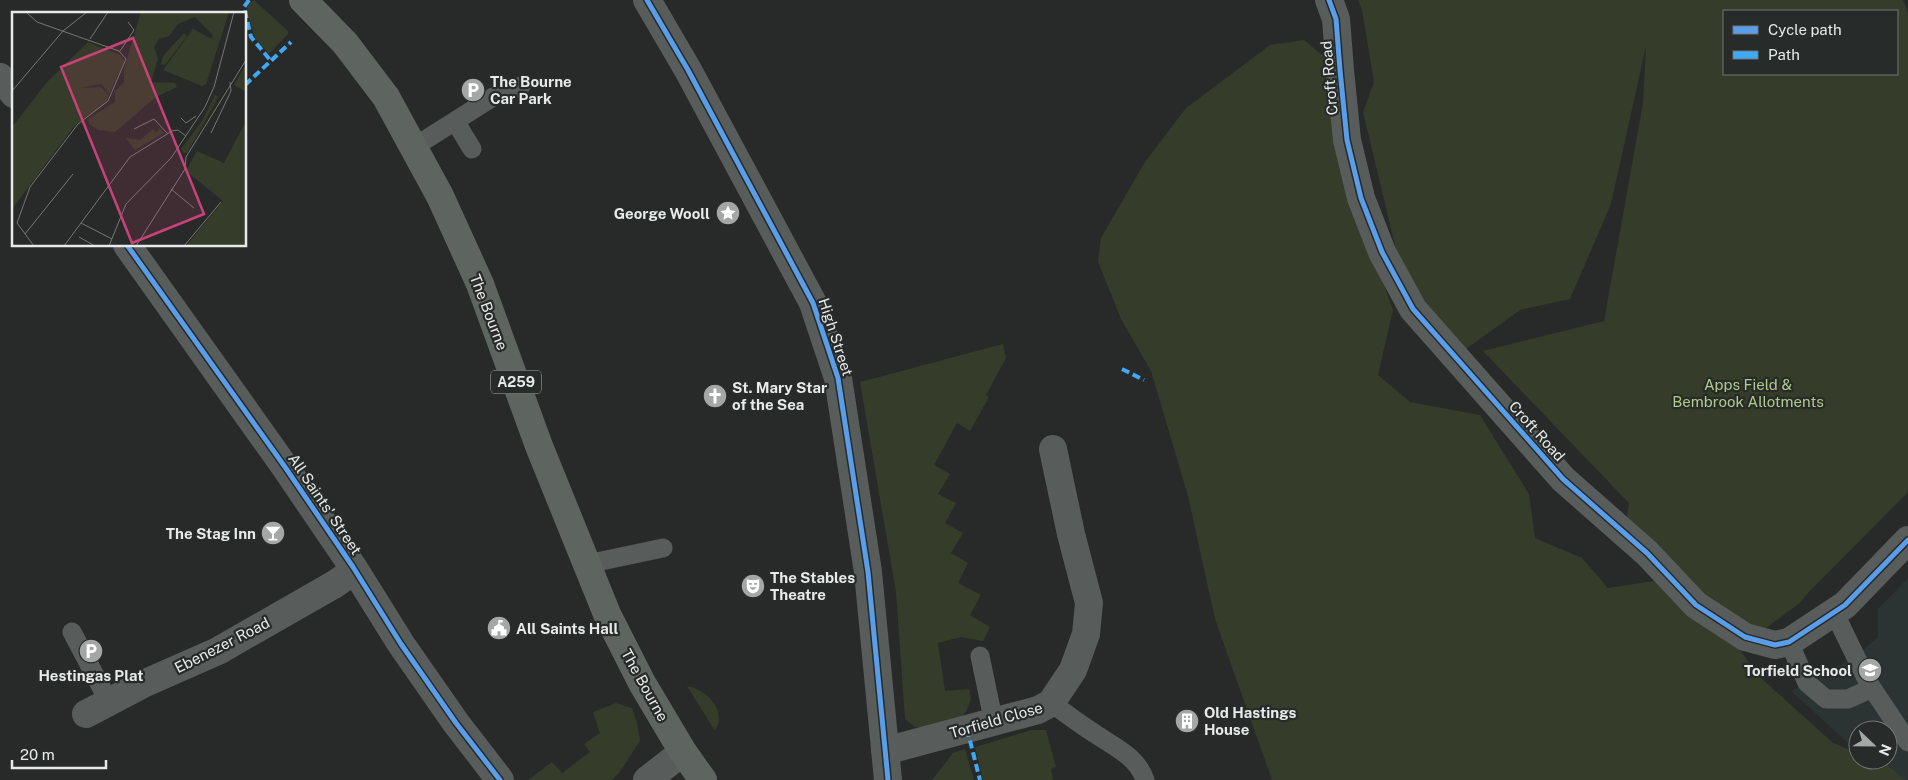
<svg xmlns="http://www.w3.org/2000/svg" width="1908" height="780" font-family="'Public Sans',sans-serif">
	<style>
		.built { fill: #2b3433 }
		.green { fill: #353c29; fill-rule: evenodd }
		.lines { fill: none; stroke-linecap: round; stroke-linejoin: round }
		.service { stroke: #585c5a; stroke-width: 19 }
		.minor { stroke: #585c5a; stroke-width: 28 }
		.trunk { stroke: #5e6460; stroke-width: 28 }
		.quiet { stroke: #3fa9f5; stroke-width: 4; stroke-dasharray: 8 4; stroke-linecap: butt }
		.cycleway-casing { stroke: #272b2a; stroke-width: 8 }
		.cycleway { stroke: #5a9eea; stroke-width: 5 }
		.labels { text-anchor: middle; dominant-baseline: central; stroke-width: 4.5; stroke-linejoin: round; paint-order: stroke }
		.shield { fill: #272b2a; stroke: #adb1b0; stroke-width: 1 }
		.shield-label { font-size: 14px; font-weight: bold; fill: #e7eae9 }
		.street-label { font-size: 15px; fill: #e7eae9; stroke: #272b2a }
		.poi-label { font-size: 15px; font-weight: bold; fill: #e7eae9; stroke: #272b2a; text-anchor: start }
		.park-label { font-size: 15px; fill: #b1ca88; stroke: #272b2a }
		.inset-road { fill: none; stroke: #747776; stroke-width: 1 }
		.view { fill: #c94277; fill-opacity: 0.15; stroke: #c94277; stroke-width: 2.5 }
		.inset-edge { fill: none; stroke: #e7eae9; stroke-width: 2.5 }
	</style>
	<rect width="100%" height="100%" fill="#282a29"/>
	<path class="built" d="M1908 578V780H1889L1867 760H1888V730H1858V752L1791 691 1857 656 1878 637V609Z"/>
	<path class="green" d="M254 0 288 31V34L269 54 255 38 247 11 248 5Z
		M1358 0H1903L1908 13V492L1806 595 1801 602 1765 629 1729 621 1626 525 1629 503 1483 351 1604 321 1643 103 1646 46 1611 204 1570 299 1520 310 1466 349 1405 287 1363 112 1374 82 1362 10ZM1724 11H1897V74H1724Z
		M1304 40 1328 60 1345 177 1393 310 1378 375 1410 402 1480 415 1529 494 1535 538 1582 558 1608 588 1654 581 1736 645 1761 678 1833 743 1858 753V760C1883 760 1887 765 1906 780H1272L1215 619 1188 496 1151 371 1121 319 1098 262 1101 238 1145 162 1186 108 1270 45Z
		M1003 344 1006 358 986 395 989 397 970 431 957 423 934 465 950 474 938 494 956 503 945 523 963 533 951 553 968 563 958 583 981 595 970 615 990 627 983 641 961 637 938 643 945 691 969 689 971 699 966 712 953 726 934 730 915 727 905 719 896 592 860 382Z
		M687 686C703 689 719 702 719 719 719 723 716 728 715 731Z
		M616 703 632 708 637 722 640 741 619 773 612 780H528L552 762 562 773 590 752 584 744 600 733 593 712Z
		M1031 730H1046L1056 767 1051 769 1053 780H983L975 747Z
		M965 749 974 780H932L953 753Z"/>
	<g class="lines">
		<path class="service" d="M455 121 472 149
			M414 147 493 97 521 86
			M587 564 663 548
			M1834 612 1868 682 1908 742
			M72 632 109 702
			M1789 642 1807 683 1826 699H1848L1870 689 1868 682
			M980 656 994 723
			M1051 703C1066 713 1079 724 1094 733 1114 747 1137 756 1145 780"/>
		<path class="minor" d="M647 0 688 70 813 303 838 378 868 572 888 780
			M1329 0 1336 19 1340 70 1347 140 1361 198 1382 252 1413 309 1563 479 1647 553 1696 605 1745 637 1775 645 1789 642 1845 605 1908 540
			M0 77 14 94
			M127 245 285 467 353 567 401 644 456 723 500 780
			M86 714 143 684 218 651 335 584 355 570
			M885 751 1038 710 1051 703 1073 670 1086 634 1089 603 1071 534 1053 449
			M647 780 683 752"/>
		<path class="trunk" d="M303 0 345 43 386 97 440 196 480 284 539 446 607 614 642 683 683 752 703 780"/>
		<path class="quiet" d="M249 0 244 7 251 37 271 61
			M245 85 291 42
			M1122 369 1144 380
			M967 729 980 780"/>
		<g class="cycleway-casing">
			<path id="cycleway" d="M647 0 688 70 813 303 838 378 868 572 888 780
				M1329 0 1336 19 1340 70 1347 140 1361 198 1382 252 1413 309 1563 479 1647 553 1696 605 1745 637 1775 645 1789 642 1845 605 1908 540
				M127 245 285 467 353 567 401 644 456 723 500 780"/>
		</g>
		<use href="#cycleway" class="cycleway"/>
	</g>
	<defs>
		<g id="parking-disc" transform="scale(1.25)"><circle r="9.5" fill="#a4a7a6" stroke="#272b2a"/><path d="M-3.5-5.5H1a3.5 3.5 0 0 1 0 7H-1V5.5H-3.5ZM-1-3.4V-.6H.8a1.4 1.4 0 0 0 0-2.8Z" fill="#fff"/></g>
		<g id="sight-disc" transform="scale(1.25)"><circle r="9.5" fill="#a4a7a6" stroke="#272b2a"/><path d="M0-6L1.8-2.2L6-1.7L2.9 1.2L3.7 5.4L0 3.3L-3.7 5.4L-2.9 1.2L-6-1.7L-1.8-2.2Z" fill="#fff"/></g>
		<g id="church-disc" transform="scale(1.25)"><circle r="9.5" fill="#a4a7a6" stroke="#272b2a"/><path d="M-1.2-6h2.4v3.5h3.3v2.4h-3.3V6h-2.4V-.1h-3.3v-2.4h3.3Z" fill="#fff"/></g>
		<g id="bar-disc" transform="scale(1.25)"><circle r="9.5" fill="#a4a7a6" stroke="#272b2a"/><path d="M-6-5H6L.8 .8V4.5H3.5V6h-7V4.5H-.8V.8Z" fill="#fff"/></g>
		<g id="theatre-disc" transform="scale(1.25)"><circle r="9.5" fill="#a4a7a6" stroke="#272b2a"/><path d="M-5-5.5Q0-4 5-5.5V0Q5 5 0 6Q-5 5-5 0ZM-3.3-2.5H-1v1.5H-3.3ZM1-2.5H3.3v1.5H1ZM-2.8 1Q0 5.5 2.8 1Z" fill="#fff"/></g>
		<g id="civic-disc" transform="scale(1.25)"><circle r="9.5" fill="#a4a7a6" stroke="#272b2a"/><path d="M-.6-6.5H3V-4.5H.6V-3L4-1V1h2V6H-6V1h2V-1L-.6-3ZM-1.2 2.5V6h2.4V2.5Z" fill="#fff"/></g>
		<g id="school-disc" transform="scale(1.25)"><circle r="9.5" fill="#a4a7a6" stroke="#272b2a"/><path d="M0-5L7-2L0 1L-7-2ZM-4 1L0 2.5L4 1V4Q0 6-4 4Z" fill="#fff"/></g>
		<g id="building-disc" transform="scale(1.25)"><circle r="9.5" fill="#a4a7a6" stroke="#272b2a"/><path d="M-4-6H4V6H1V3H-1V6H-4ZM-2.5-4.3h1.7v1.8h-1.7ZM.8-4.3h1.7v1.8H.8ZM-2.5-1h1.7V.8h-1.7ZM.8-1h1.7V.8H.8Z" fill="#fff"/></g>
	</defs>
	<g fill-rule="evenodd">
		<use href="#parking-disc" x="473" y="90"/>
		<use href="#sight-disc" x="728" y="213"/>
		<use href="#church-disc" x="715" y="396"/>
		<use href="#bar-disc" x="273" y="533"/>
		<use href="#theatre-disc" x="753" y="586"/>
		<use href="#civic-disc" x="499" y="628"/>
		<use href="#parking-disc" x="91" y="651"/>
		<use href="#school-disc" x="1870" y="670"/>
		<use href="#building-disc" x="1187" y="721"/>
	</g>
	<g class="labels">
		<rect class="shield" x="491" y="370.5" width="50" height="23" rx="4"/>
		<g class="shield-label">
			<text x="516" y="382">A259</text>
		</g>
		<g class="street-label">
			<text transform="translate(1329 78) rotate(-95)">Croft Road</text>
			<text transform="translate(489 312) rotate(69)">The Bourne</text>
			<text transform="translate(836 337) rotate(72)">High Street</text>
			<text transform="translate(1537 431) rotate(48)">Croft Road</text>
			<text transform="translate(325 504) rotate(56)">All Saints' Street</text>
			<text transform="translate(222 645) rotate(-27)">Ebenezer Road</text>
			<text transform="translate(645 685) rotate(61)">The Bourne</text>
			<text transform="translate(996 720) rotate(-16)">Torfield Close</text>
		</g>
		<g class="poi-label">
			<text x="490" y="81">The Bourne<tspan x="490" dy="17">Car Park</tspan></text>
			<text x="710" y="213" text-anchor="end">George Wooll</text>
			<text x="732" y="387">St. Mary Star<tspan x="732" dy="17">of the Sea</tspan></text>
			<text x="256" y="533" text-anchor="end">The Stag Inn</text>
			<text x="770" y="577">The Stables<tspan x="770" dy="17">Theatre</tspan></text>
			<text x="516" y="628">All Saints Hall</text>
			<text x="1852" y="670" text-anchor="end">Torfield School</text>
			<text x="91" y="675" text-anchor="middle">Hestingas Plat</text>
			<text x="1204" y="712">Old Hastings<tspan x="1204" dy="17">House</tspan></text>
		</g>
		<g class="park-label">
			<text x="1748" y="384">Apps Field &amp;<tspan x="1748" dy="17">Bembrook Allotments</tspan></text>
		</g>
	</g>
	<g transform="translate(12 12)">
		<rect width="234" height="234" fill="#282a29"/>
		<path d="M129 0H217L194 72 190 74 151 58 181 17 200 27 201 23 183 5 166 12 157 24 147 27 142 35 146 47 139 70 163 71 165 75 144 85 103 120 86 118 77 112 76 107 103 90V79L112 70V57ZM172 21 175 24 153 53 149 52 151 44ZM76 30 108 43 113 49 97 82 90 72 67 76 89 75 97 83 94 91 63 113 0 197V115L36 69ZM234 52V80L222 73ZM203 83 206 84 202 93 175 141H171L169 137 190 109ZM234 109V234H174L211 189 174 159 185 139 212 151ZM148 116 152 121 123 138 114 126 128 128 141 117 144 121Z" fill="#353c29"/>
		<path class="inset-road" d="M14 0 25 10 107 39 114 47 96 89 66 112 18 175 5 211 22 234M78 27 96 0M108 39 122 18 116 10M0 79 51 19 75 0M169 106 174 111 184 104M122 117 142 107 156 122M199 121 219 79 218 70M174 145 234 48M159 177 182 196M69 211 100 227M13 222 61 162M67 225 83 234M52 234 118 145 160 119 166 118 174 124M97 234 114 192 159 146 193 95 202 75 222 0M124 234 173 157 174 145M172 234 209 190"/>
		<path class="view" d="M121 26 192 202 120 231 49 55Z"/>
		<rect width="234" height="234" class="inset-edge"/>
	</g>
	<rect x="1723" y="10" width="175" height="65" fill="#272b2a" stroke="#747776"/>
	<rect x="1733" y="26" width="25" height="8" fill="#5a9eea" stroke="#747776"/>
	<text x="1768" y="35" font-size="15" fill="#e7eae9">Cycle path</text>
	<rect x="1733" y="51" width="25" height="8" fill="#3fa9f5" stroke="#747776"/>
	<text x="1768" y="60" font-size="15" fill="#e7eae9">Path</text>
	<g transform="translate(1873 745) rotate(112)"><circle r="24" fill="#272b2a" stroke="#747776"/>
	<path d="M0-4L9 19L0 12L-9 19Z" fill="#a4a7a6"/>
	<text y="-8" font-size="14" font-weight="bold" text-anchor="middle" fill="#e7eae9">N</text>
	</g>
	<path d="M12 760v8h94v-8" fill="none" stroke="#e7eae9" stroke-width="2.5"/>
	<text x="20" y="760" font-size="15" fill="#e7eae9" stroke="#272b2a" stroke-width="4" paint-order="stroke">20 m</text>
</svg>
